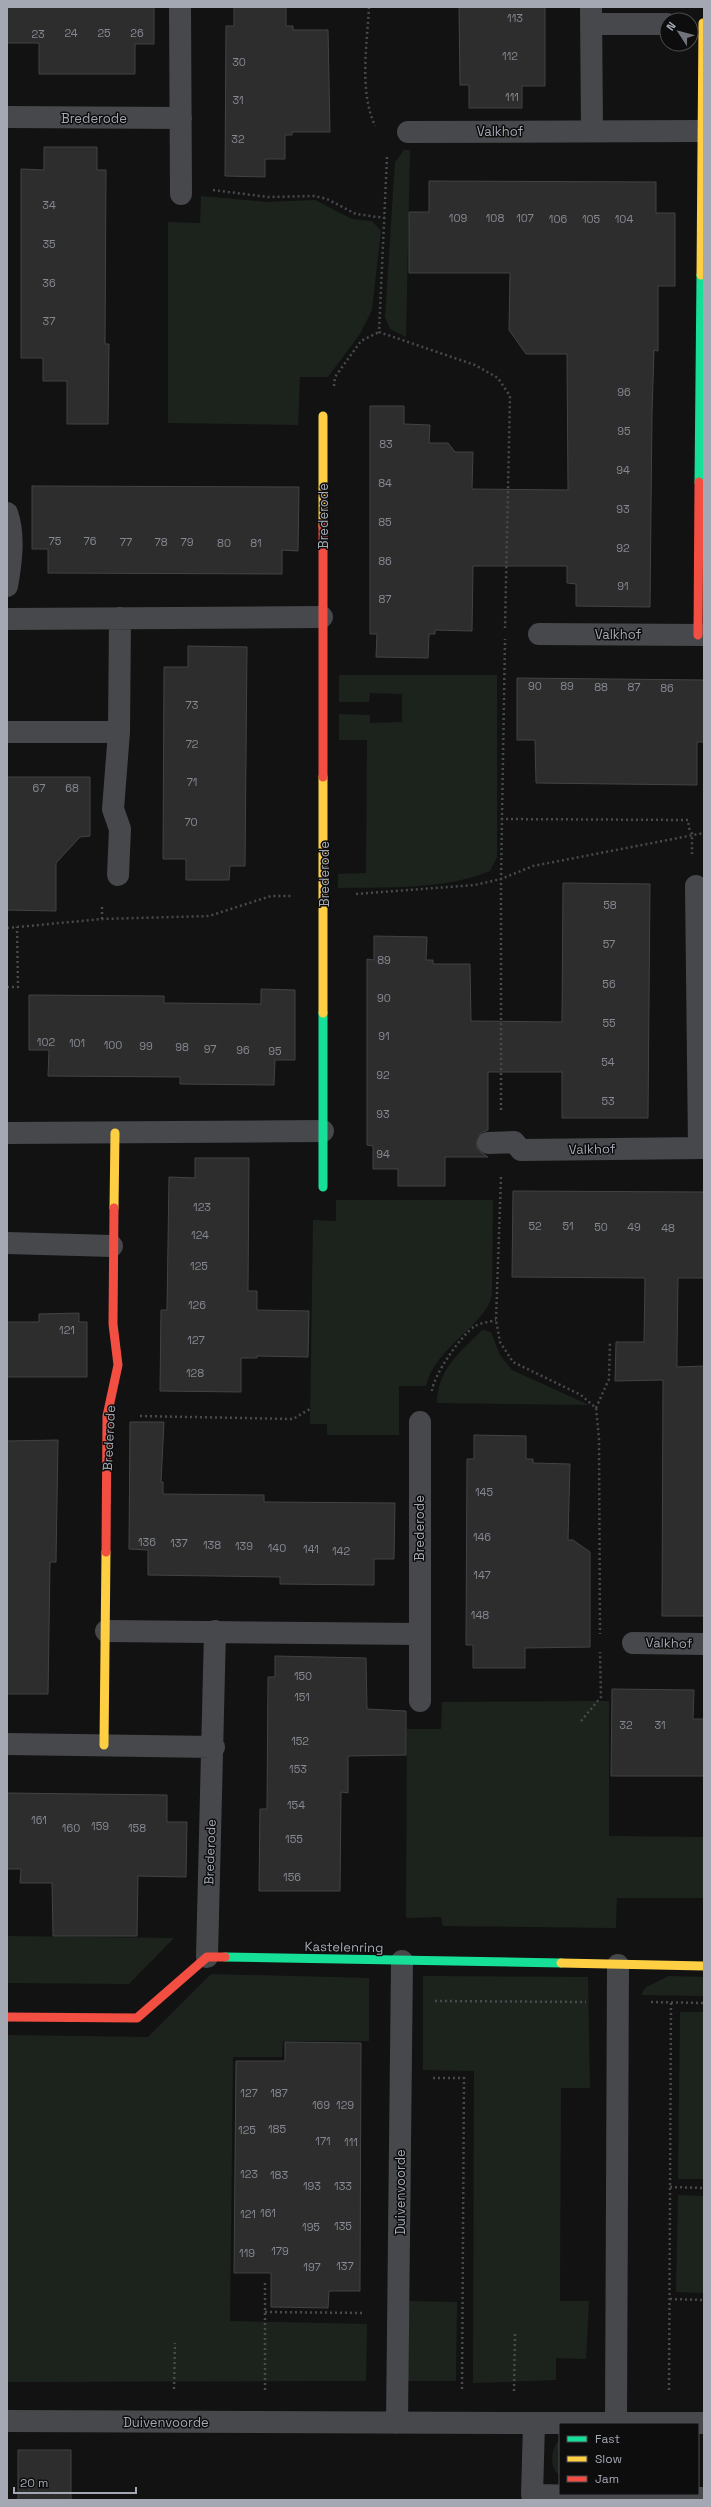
<svg xmlns="http://www.w3.org/2000/svg" width="711" height="2507" font-family="'Space Grotesk',sans-serif">
	<style>
		.green { fill: #1c231d }
		.building { fill: #2d2d2e; stroke: #424346 }
		.lines { fill: none; stroke-linecap: round; stroke-linejoin: round }
		.path { stroke: #484a4d; stroke-width: 2.5; stroke-dasharray: 2 3; stroke-linecap: butt }
		.street { stroke: #47484b; stroke-width: 22 }
		.fast { stroke: #16e098; stroke-width: 9 }
		.slow { stroke: #ffcf43; stroke-width: 9 }
		.jam { stroke: #f24e42; stroke-width: 9 }
		.labels { text-anchor: middle; dominant-baseline: central; stroke-width: 3; stroke-linejoin: round; paint-order: stroke }
		.number-label { font-size: 11px; fill: #868992 }
		.street-label { font-size: 13px; fill: #a3a8b3; stroke: #0d0d0e }
	</style>
	<rect width="100%" height="100%" fill="#121213"/>
	<path class="green" d="M404 150H410L406 337 390 329 385 317 395 162Z
		M201 196 267 202 315 200 352 219 372 221 381 231 372 310 360 334 328 377H300L298 425 168 423V222L200 223Z
		M339 675H497V857L490 871C444 890 388 887 338 888V874L366 873 367 740H339V714L370 715V723L402 722V694L370 693 369 702H339Z
		M336 1200H493L492 1295C486 1325 434 1348 426 1386H399V1435H327V1424H310L313 1220 336 1221Z
		M482 1330 491 1332 500 1355 512 1370 589 1405 437 1403C438 1368 459 1354 482 1330Z
		M609 1701V1836L704 1837V1898H617L616 1928 443 1926 441 1917 406 1918 407 1729H441L442 1702Z
		M7 1936 174 1938 129 1984 7 1983Z
		M211 1974 369 1978V2041H283L282 2057H233L230 2321 367 2324 366 2381 7 2382V2035L148 2037Z
		M423 1976 588 1977 590 2088H561L560 2301H589L586 2359 556 2358V2380L473 2383 474 2071 423 2070Z
		M669 1976 704 1977V1996L641 1995 646 1987Z
		M680 2012H704V2179H678Z
		M678 2195 704 2196V2293L676 2292Z
		M408 2301 457 2302 456 2381H408Z
		M558 2441H560V2475C549 2469 551 2450 558 2441Z"/>
	<path class="building" d="M7 7H154V44H135V74H39V43H7Z
		M234 7H286V26H293V30H328L330 132H292V135H285V159H265V177L225 176 226 26H234Z
		M459 7H545V86H522V108H469V85H460Z
		M44 147H97V170H106L105 344H109L108 424H67V381H43V358H21V169L44 170Z
		M429 181 656 182V213H675V286H658V351L654 350 652 413 650 607 576 606V584L567 583V566H473L472 631 435 630V634H429L428 658 376 657 377 634H370V406H404V424L430 425 429 443H448L455 452H473L472 489 568 490 567 354H526L509 330 510 273H409V212H429Z
		M32 486 299 487 298 551 282 550V574L48 573V549H32Z
		M188 646 247 647 245 866H230L229 880H186V859H163L164 667H188Z
		M517 678 704 680V742H697V785L536 783 535 740H517Z
		M7 777H90V836L80 837 56 863V911L7 910Z
		M563 883 650 884 648 1118H562V1072H488V1130L481 1133 476 1143 478 1150 488 1157H445V1186H398V1169H373V1146L367 1145V959L374 960V936L427 937 426 960H433V964H470L471 1021 562 1022Z
		M261 989 295 990V1060H275L274 1085 180 1084V1077L48 1076 49 1050H29V995L164 996V1003L261 1004Z
		M195 1158H249L248 1291H257V1310L309 1311 308 1357 257 1356V1358H241V1392L160 1391 161 1310H167L169 1177 195 1178Z
		M513 1191 704 1192V1278H678L677 1350V1367L704 1366V1616H662L663 1380 615 1381 616 1342H644L645 1278 512 1277Z
		M79 1313V1322H87V1377H7V1322H39V1314Z
		M130 1422H164L161 1482H163V1494L264 1495V1502L395 1503 394 1559H374V1585L280 1584V1577L148 1575V1550L129 1549Z
		M474 1435 526 1436V1459H533V1463L570 1464 568 1540H573L590 1552V1647L525 1648V1668H473V1645H466L467 1459H474Z
		M58 1440 56 1562H50L48 1694H7V1441Z
		M275 1656 366 1658 367 1709 406 1711V1755L348 1756V1793L341 1792 340 1891H259L260 1809H267L268 1677H275Z
		M612 1689 694 1690 693 1719H704V1776H611Z
		M7 1793 167 1795V1822H187L186 1877 138 1876 137 1936H53L52 1883H20L21 1869H7Z
		M285 2042 361 2043 360 2291H329L328 2308 271 2307V2273H234L236 2061H285Z
		M18 2450H71V2500H18Z"/>
	<g class="lines">
		<path class="path" d="M369 7C367 46 359 90 375 126
			M387 157 379 332 475 365 498 378 510 396 505 628
			M213 190 268 197 315 196 327 199 356 214 385 218
			M334 386 335 377 361 341 379 332
			M501 819 688 820 689 828 692 834V854
			M356 894 475 885 501 879 533 866 704 833
			M102 919V904
			M7 928 102 919 209 916 271 896H291
			M7 987H18L17 927
			M501 1110V879L505 639
			M501 1177 496 1320 500 1342 513 1362 581 1395 596 1408 599 1439 600 1634
			M432 1391C433 1376 461 1335 475 1326 480 1323 490 1322 496 1320
			M596 1408 609 1379 610 1341
			M140 1416 293 1419 310 1409
			M581 1721 601 1697 600 1652
			M435 2001 586 2002
			M651 2002 704 2003
			M433 2078H464L462 2390
			M670 2187 704 2188
			M670 2299 704 2300
			M265 2312 365 2313
			M174 2389 175 2343
			M265 2390V2281
			M669 2390 671 2002
			M514 2391 515 2333"/>
		<path class="street" d="M180 7 181 194
			M591 7 592 131
			M591 24H667
			M7 117 181 118
			M408 132 702 131
			M7 513C15 535 11 564 7 586
			M7 619 322 617
			M539 634 704 635
			M7 732H119
			M118 875 120 829 113 809 119 732 120 618
			M696 886 699 1148
			M7 1133 323 1131
			M488 1143 514 1142 521 1150 704 1148
			M7 1243 112 1246
			M420 1422V1701
			M106 1631 419 1634
			M633 1643 704 1644
			M7 1744 214 1747
			M207 1957 215 1631
			M7 2421 534 2423
			M616 2422 618 1965
			M397 2423 402 1961
			M704 2423H534L532 2495 704 2498"/>
		<path class="fast" d="M699 482 701 275
			M323 1013V1187
			M225 1957 561 1963"/>
		<path class="slow" d="M701 275 703 23
			M323 416V526
			M323 777V1013
			M114 1208 115 1133
			M104 1745 106 1552
			M561 1963 704 1966"/>
		<path class="jam" d="M323 526V777
			M698 635 699 482
			M106 1552 107 1416 118 1365 113 1324 114 1208
			M7 2017 137 2018 207 1957H225"/>
	</g>
	<g class="labels">
		<g class="number-label">
			<text x="515" y="18">113</text>
			<text x="71" y="33">24</text>
			<text x="104" y="33">25</text>
			<text x="137" y="33">26</text>
			<text x="38" y="34">23</text>
			<text x="510" y="56">112</text>
			<text x="239" y="62">30</text>
			<text x="512" y="97">111</text>
			<text x="238" y="100">31</text>
			<text x="238" y="139">32</text>
			<text x="49" y="205">34</text>
			<text x="458" y="218">109</text>
			<text x="495" y="218">108</text>
			<text x="525" y="218">107</text>
			<text x="558" y="219">106</text>
			<text x="591" y="219">105</text>
			<text x="624" y="219">104</text>
			<text x="49" y="244">35</text>
			<text x="49" y="283">36</text>
			<text x="49" y="321">37</text>
			<text x="624" y="392">96</text>
			<text x="624" y="431">95</text>
			<text x="386" y="444">83</text>
			<text x="623" y="470">94</text>
			<text x="385" y="483">84</text>
			<text x="623" y="509">93</text>
			<text x="385" y="522">85</text>
			<text x="55" y="541">75</text>
			<text x="90" y="541">76</text>
			<text x="126" y="542">77</text>
			<text x="161" y="542">78</text>
			<text x="187" y="542">79</text>
			<text x="224" y="543">80</text>
			<text x="256" y="543">81</text>
			<text x="623" y="548">92</text>
			<text x="385" y="561">86</text>
			<text x="623" y="586">91</text>
			<text x="385" y="599">87</text>
			<text x="535" y="686">90</text>
			<text x="567" y="686">89</text>
			<text x="601" y="687">88</text>
			<text x="634" y="687">87</text>
			<text x="667" y="688">86</text>
			<text x="192" y="705">73</text>
			<text x="192" y="744">72</text>
			<text x="192" y="782">71</text>
			<text x="39" y="788">67</text>
			<text x="72" y="788">68</text>
			<text x="191" y="822">70</text>
			<text x="610" y="905">58</text>
			<text x="609" y="944">57</text>
			<text x="384" y="960">89</text>
			<text x="609" y="984">56</text>
			<text x="384" y="998">90</text>
			<text x="609" y="1023">55</text>
			<text x="384" y="1036">91</text>
			<text x="46" y="1042">102</text>
			<text x="77" y="1043">101</text>
			<text x="113" y="1045">100</text>
			<text x="146" y="1046">99</text>
			<text x="182" y="1047">98</text>
			<text x="210" y="1049">97</text>
			<text x="243" y="1050">96</text>
			<text x="275" y="1051">95</text>
			<text x="608" y="1062">54</text>
			<text x="383" y="1075">92</text>
			<text x="608" y="1101">53</text>
			<text x="383" y="1114">93</text>
			<text x="383" y="1154">94</text>
			<text x="202" y="1207">123</text>
			<text x="535" y="1226">52</text>
			<text x="568" y="1226">51</text>
			<text x="601" y="1227">50</text>
			<text x="634" y="1227">49</text>
			<text x="668" y="1228">48</text>
			<text x="200" y="1235">124</text>
			<text x="199" y="1266">125</text>
			<text x="197" y="1305">126</text>
			<text x="67" y="1330">121</text>
			<text x="196" y="1340">127</text>
			<text x="195" y="1373">128</text>
			<text x="484" y="1492">145</text>
			<text x="482" y="1537">146</text>
			<text x="147" y="1542">136</text>
			<text x="179" y="1543">137</text>
			<text x="212" y="1545">138</text>
			<text x="244" y="1546">139</text>
			<text x="277" y="1548">140</text>
			<text x="311" y="1549">141</text>
			<text x="341" y="1551">142</text>
			<text x="482" y="1575">147</text>
			<text x="480" y="1615">148</text>
			<text x="303" y="1676">150</text>
			<text x="302" y="1697">151</text>
			<text x="626" y="1725">32</text>
			<text x="660" y="1725">31</text>
			<text x="300" y="1741">152</text>
			<text x="298" y="1769">153</text>
			<text x="296" y="1805">154</text>
			<text x="39" y="1820">161</text>
			<text x="100" y="1826">159</text>
			<text x="71" y="1828">160</text>
			<text x="137" y="1828">158</text>
			<text x="294" y="1839">155</text>
			<text x="292" y="1877">156</text>
			<text x="249" y="2093">127</text>
			<text x="279" y="2093">187</text>
			<text x="321" y="2105">169</text>
			<text x="345" y="2105">129</text>
			<text x="277" y="2129">185</text>
			<text x="247" y="2130">125</text>
			<text x="323" y="2141">171</text>
			<text x="351" y="2142">111</text>
			<text x="249" y="2174">123</text>
			<text x="279" y="2175">183</text>
			<text x="312" y="2186">193</text>
			<text x="343" y="2186">133</text>
			<text x="268" y="2213">161</text>
			<text x="248" y="2214">121</text>
			<text x="343" y="2226">135</text>
			<text x="311" y="2227">195</text>
			<text x="280" y="2251">179</text>
			<text x="247" y="2253">119</text>
			<text x="345" y="2266">137</text>
			<text x="312" y="2267">197</text>
		</g>
		<g class="street-label">
			<text x="94" y="118">Brederode</text>
			<text x="500" y="131">Valkhof</text>
			<text transform="translate(323 516) rotate(-90)">Brederode</text>
			<text x="618" y="634">Valkhof</text>
			<text transform="translate(324 874) rotate(-90)">Brederode</text>
			<text transform="translate(592 1149) rotate(-1)">Valkhof</text>
			<text transform="translate(109 1438) rotate(-87)">Brederode</text>
			<text transform="translate(419 1528) rotate(-90)">Brederode</text>
			<text transform="translate(669 1643) rotate(1)">Valkhof</text>
			<text transform="translate(210 1852) rotate(-88)">Brederode</text>
			<text transform="translate(344 1947) rotate(1)">Kastelenring</text>
			<text transform="translate(400 2192) rotate(-90)">Duivenvoorde</text>
			<text x="166" y="2422">Duivenvoorde</text>
		</g>
	</g>
	<rect width="711" height="2507" fill="none" stroke="#a3a8b3" stroke-width="16"/>
	<rect x="559" y="2423" width="140" height="72" fill="#0d0d0e" stroke="#494b50"/>
	<rect x="567" y="2436" width="20" height="6" fill="#16e098" stroke="#494b50"/>
	<text x="595" y="2443" font-size="12" fill="#a3a8b3">Fast</text>
	<rect x="567" y="2456" width="20" height="6" fill="#ffcf43" stroke="#494b50"/>
	<text x="595" y="2463" font-size="12" fill="#a3a8b3">Slow</text>
	<rect x="567" y="2476" width="20" height="6" fill="#f24e42" stroke="#494b50"/>
	<text x="595" y="2483" font-size="12" fill="#a3a8b3">Jam</text>
	<g transform="translate(679 32) rotate(306)"><circle r="19" fill="#0d0d0e" stroke="#494b50"/>
	<path d="M0-3L7 15L0 10L-7 15Z" fill="#70747b"/>
	<text y="-6" font-size="11" font-weight="bold" text-anchor="middle" fill="#a3a8b3">N</text>
	</g>
	<path d="M14 2487v6h122v-6" fill="none" stroke="#a3a8b3" stroke-width="2"/>
	<text x="20" y="2487" font-size="12" fill="#a3a8b3" stroke="#0d0d0e" stroke-width="3" paint-order="stroke">20 m</text>
</svg>
